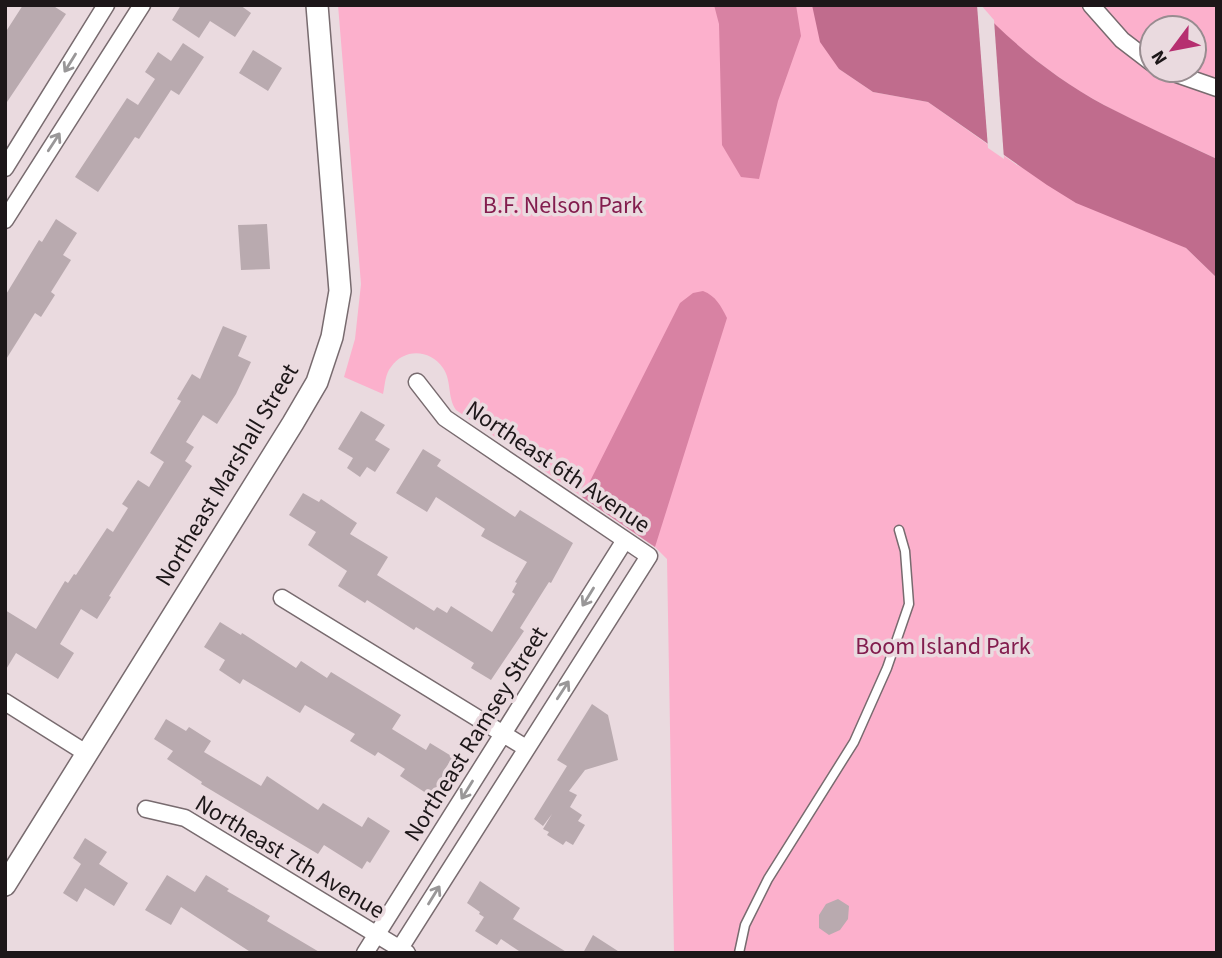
<svg xmlns="http://www.w3.org/2000/svg" width="1222" height="958" font-family="'Source Sans 3',sans-serif">
	<style>
		.green { fill: #fcb0cc; fill-rule: evenodd }
		.forest { fill: #d882a3 }
		.water { fill: #c06c8d }
		.pier { fill: #eadadf }
		.building { fill: #b9aaaf }
		.lines { fill: none; stroke-linecap: round; stroke-linejoin: round }
		.service-casing { stroke: #786b6f; stroke-width: 11 }
		.minor-casing { stroke: #786b6f; stroke-width: 19 }
		.tertiary-casing { stroke: #786b6f; stroke-width: 24 }
		.service { stroke: #fff; stroke-width: 8 }
		.minor { stroke: #fff; stroke-width: 16 }
		.tertiary { stroke: #fff; stroke-width: 21 }
		.oneway { stroke: #999798 }
		.labels { text-anchor: middle; dominant-baseline: central; stroke-width: 7; stroke-linejoin: round; paint-order: stroke }
		.park-label { font-size: 24px; fill: #831d4e; stroke: #eadadf }
		.street-label { font-size: 24px; fill: #1d1719; stroke: #eadadf }
	</style>
	<rect width="100%" height="100%" fill="#eadadf"/>
	<path class="green" d="M338 5H812L839 69 873 92 928 102 1017 165 1186 248 1217 278V953H674L667 559 655 547 456 410C447 397 452 381 443 368 430 349 404 348 391 367 385 374 385 385 383 394L344 377 355 339 361 284Z
		M975 5H1217V159C1179 141 1141 125 1104 105 1056 79 1013 44 975 5ZM1152 28H1194V70H1152Z"/>
	<path class="forest" d="M714 5H796L801 36 778 101 759 179 741 177 722 145 719 24Z
		M703 291C716 296 721 306 727 318L655 547 582 497 680 303 693 293Z"/>
	<path class="water" d="M812 5H976C1013 44 1056 79 1104 105 1141 124 1179 141 1217 159V278L1186 248 1076 203 1047 185 928 102 873 92 839 69 820 42Z"/>
	<path class="pier" d="M977 5H981L994 20 1004 159 988 148Z"/>
	<path class="building" d="M23 5H52L66 14 5 105V33Z
		M181 5H240L251 13 235 37 210 21 199 38 172 20Z
		M183 43 204 57 179 95 171 90 139 139 135 137 98 192 75 177 127 98 138 105 155 79 145 72 158 52 171 61Z
		M253 50 282 68 268 91 239 73Z
		M56 219 77 233 63 255 71 260 51 292 55 295 41 317 35 313 5 361V296L39 240 42 242Z
		M267 224 270 269 241 270 238 225Z
		M223 326 247 336 238 356 251 362 236 394 217 424 203 415 186 442 194 447 185 461 192 466 109 596 111 597 97 619 81 609 60 644 74 653 58 679 16 653 5 671V610L36 629 65 581 68 583 74 574 76 575 107 528 113 532 128 508 122 504 138 480 149 487 164 462 150 453 181 401 177 399 192 374 200 379Z
		M361 411 385 425 375 440 390 449 375 472 367 467 360 477 347 468 353 458 338 449Z
		M423 449 441 460 437 466 515 517 520 510 573 543 551 583 549 582 520 628 524 631 491 680 471 668 474 663 416 627 414 630 367 600 365 603 338 586 347 571 308 545 316 532 289 515 303 493 319 502 321 499 357 523 350 534 388 557 377 575 434 611 437 607 447 613 451 606 492 632 515 594 512 592 517 583 515 582 527 562 481 536 485 529 436 497 427 512 396 493Z
		M220 622 241 635 242 633 296 668 301 661 327 678 331 672 401 715 392 729 426 750 430 743 453 757 443 772 446 774 432 797 400 776 405 769 378 752 375 756 350 741 355 734 305 705 300 713 243 679 240 684 219 670 225 660 204 647Z
		M592 704 608 715 618 760 585 770 569 791 577 795 570 807 582 815 578 821 585 825 573 845 566 841 563 845 547 835 549 832 543 829 552 814 543 826 534 819 567 766 557 760Z
		M166 719 186 731 189 727 211 741 204 752 261 786 267 776 318 810 323 803 362 827 368 817 390 831 370 863 367 861 362 869 324 845 318 854 201 784 202 782 167 759 173 751 154 739Z
		M85 838 107 852 99 864 128 883 114 906 85 888 77 902 63 893 81 864 73 858Z
		M167 875 195 892 206 875 229 889 227 891 270 916 267 921 321 953H252L181 907 171 925 145 910Z
		M480 881 520 908 513 919 568 953H522L501 939 497 945 475 931 484 917 479 914 480 912 467 903Z
		M838 899 849 906 848 919 840 930 829 935 819 928V915L826 904Z
		M593 935 621 953H583Z"/>
	<g class="lines">
		<g class="service-casing">
			<path id="service" d="M739 953 745 925 768 879 854 742 887 668 909 604 905 551 899 530"/>
		</g>
		<g class="minor-casing">
			<path id="minor" d="M1091 5 1122 40 1152 63
				M1165 70 1217 88
				M5 168 106 5
				M5 220 142 5
				M282 598 526 748
				M5 702 86 753
				M146 809 185 818 407 953
				M365 953 625 540
				M397 953 649 556 445 418 417 382"/>
		</g>
		<g class="tertiary-casing">
			<path id="tertiary" d="M5 885 293 423 317 382 332 337 340 291 317 5"/>
		</g>
		<use href="#service" class="service"/>
		<use href="#minor" class="minor"/>
		<use href="#tertiary" class="tertiary"/>
	</g>
	<defs><path id="oneway-shaft" d="M-6 0H5M1.5-3L5.5 0L1.5 3" fill="none" stroke-width="1.6" stroke-linecap="round" stroke-linejoin="round" transform="scale(1.75)"/></defs>
	<g class="oneway">
		<use href="#oneway-shaft" transform="translate(70 63) rotate(122)"/>
		<use href="#oneway-shaft" transform="translate(54 142) rotate(-57)"/>
		<use href="#oneway-shaft" transform="translate(588 597) rotate(122)"/>
		<use href="#oneway-shaft" transform="translate(563 690) rotate(-57)"/>
		<use href="#oneway-shaft" transform="translate(467 790) rotate(122)"/>
		<use href="#oneway-shaft" transform="translate(434 895) rotate(-58)"/>
	</g>
	<g class="labels">
		<g class="park-label">
			<text x="563" y="205">B.F. Nelson Park</text>
			<text x="943" y="646">Boom Island Park</text>
		</g>
		<g class="street-label">
			<text transform="translate(558 467) rotate(34)">Northeast 6th Avenue</text>
			<text transform="translate(227 475) rotate(-59)">Northeast Marshall Street</text>
			<text transform="translate(476 734) rotate(-58)">Northeast Ramsey Street</text>
			<text transform="translate(290 857) rotate(31)">Northeast 7th Avenue</text>
		</g>
	</g>
	<rect width="1222" height="958" fill="none" stroke="#1d1719" stroke-width="14"/>
	<g transform="translate(1173 49) rotate(238)"><circle r="33" fill="#eadadf" stroke="#988c90" stroke-width="2"/>
	<path d="M0-5L12 26L0 18L-12 26Z" fill="#b62f70"/>
	<text y="-10" font-size="19" font-weight="bold" text-anchor="middle" fill="#1d1719">N</text>
	</g>
</svg>
